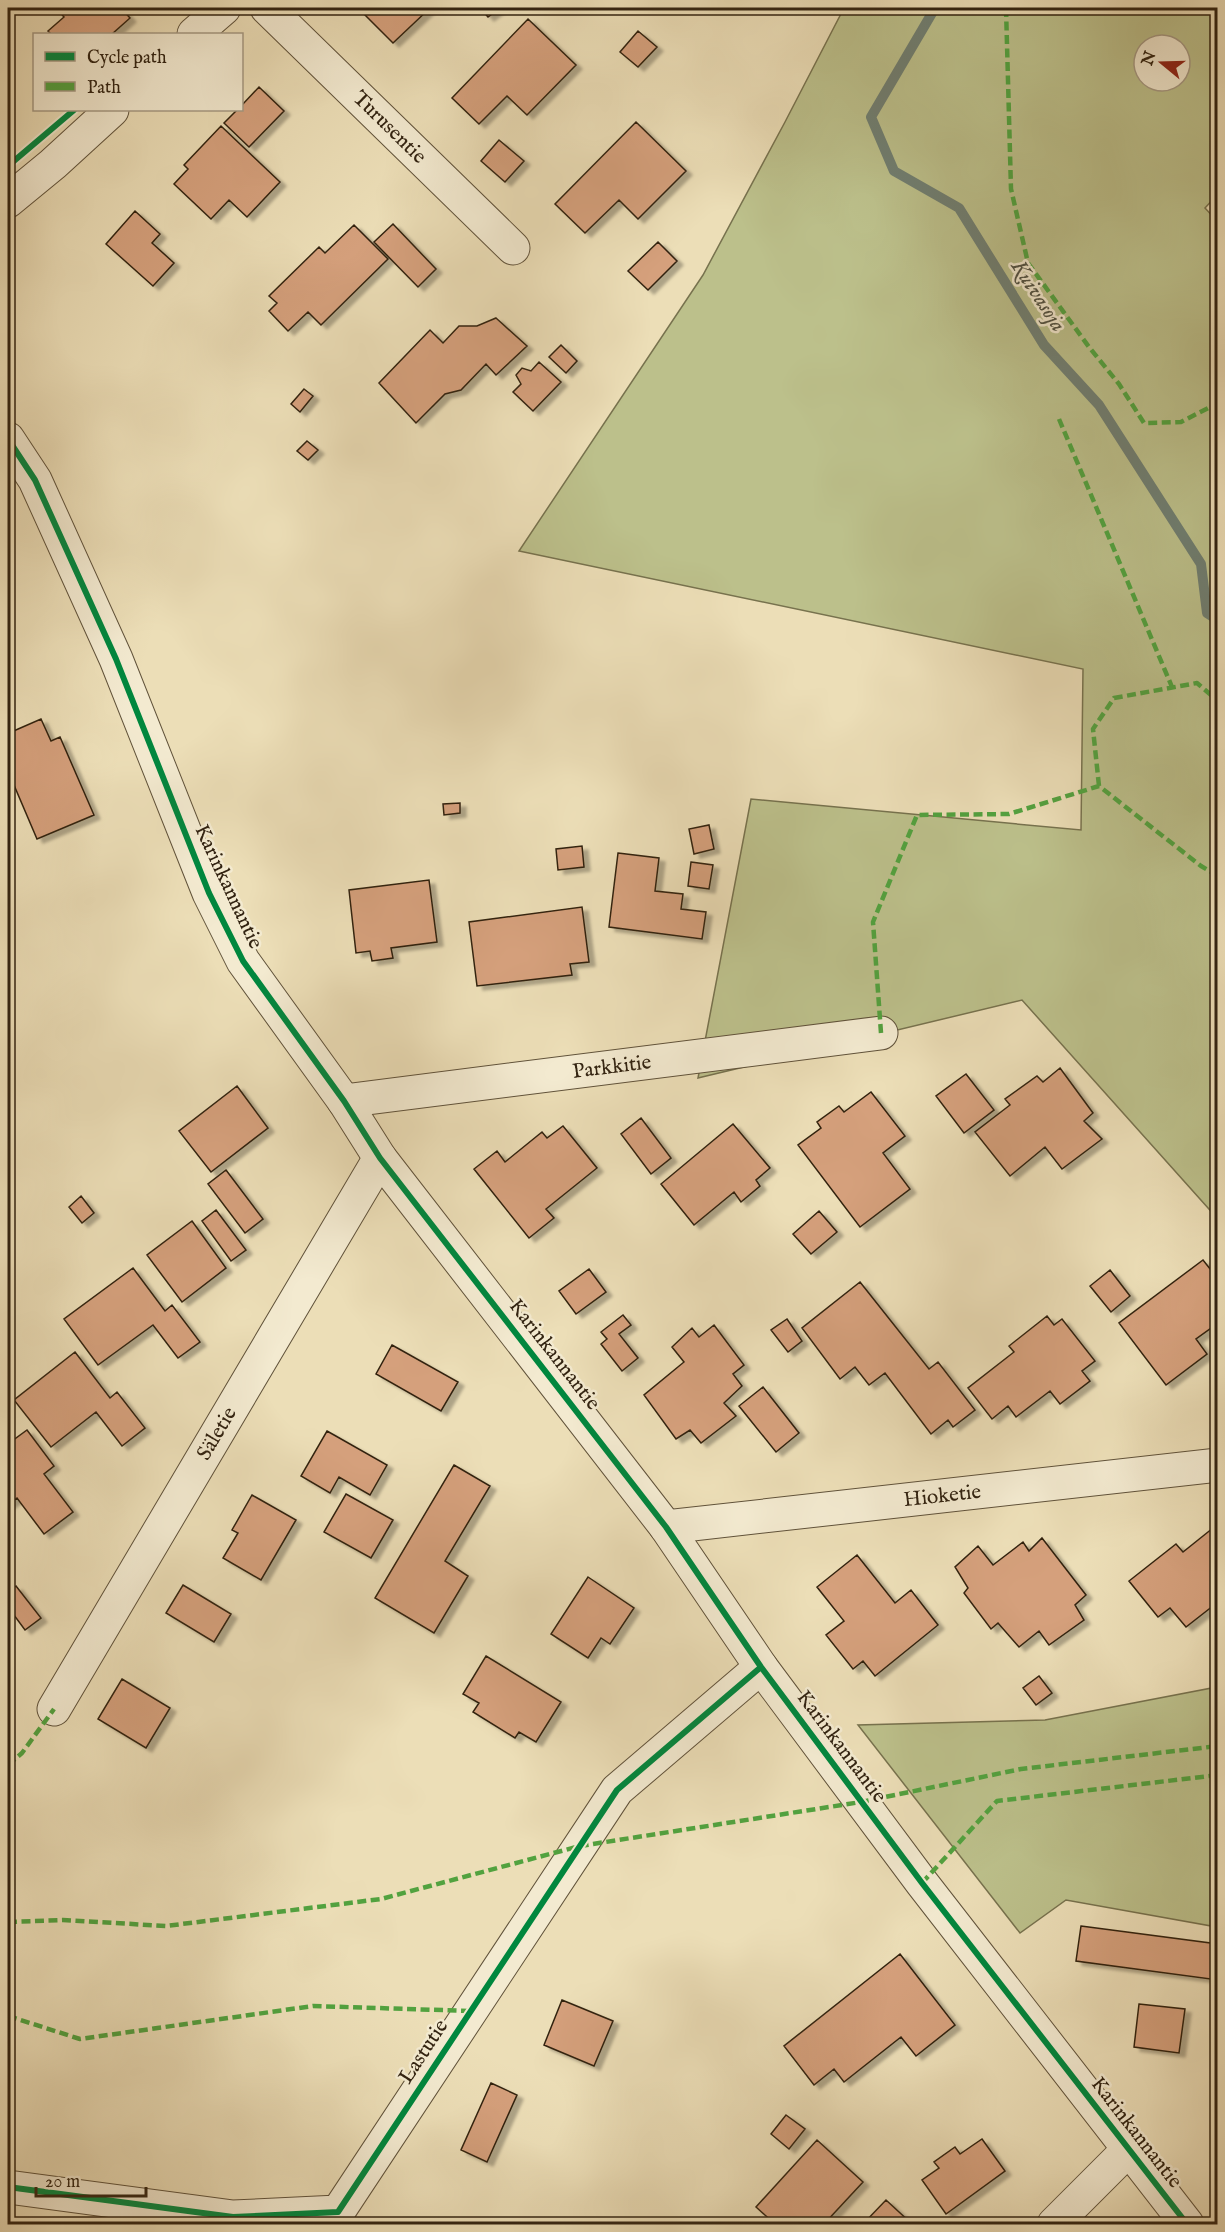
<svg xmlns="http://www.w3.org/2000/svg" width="1225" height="2232" font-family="'IM FELL English',serif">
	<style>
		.green { fill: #bcc08b; stroke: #77724e; stroke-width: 1.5; fill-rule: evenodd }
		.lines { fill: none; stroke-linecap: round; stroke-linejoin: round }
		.stream { stroke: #707f72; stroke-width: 10 }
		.building { fill: #d5a07b; stroke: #322311; stroke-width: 1.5; filter: url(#shadow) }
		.minor-casing { stroke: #60523a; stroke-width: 35 }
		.minor { stroke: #f3ead0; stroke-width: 33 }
		.quiet { stroke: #52a23f; stroke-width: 4.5; stroke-dasharray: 9 4.5; stroke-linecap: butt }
		.cycleway-casing { stroke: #f3ead0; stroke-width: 10 }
		.cycleway { stroke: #00873e; stroke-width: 6 }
		.labels { text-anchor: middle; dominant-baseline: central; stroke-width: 5; stroke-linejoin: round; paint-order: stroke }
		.street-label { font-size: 21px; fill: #322311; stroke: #f3ead0 }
		.water-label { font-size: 22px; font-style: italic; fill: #515142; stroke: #f3ead0 }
	</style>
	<defs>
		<filter id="shadow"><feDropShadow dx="6" dy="4" stdDeviation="1.5" flood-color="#0004"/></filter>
	</defs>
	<rect width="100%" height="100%" fill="#ecdeb7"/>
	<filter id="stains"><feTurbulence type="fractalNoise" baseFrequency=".00333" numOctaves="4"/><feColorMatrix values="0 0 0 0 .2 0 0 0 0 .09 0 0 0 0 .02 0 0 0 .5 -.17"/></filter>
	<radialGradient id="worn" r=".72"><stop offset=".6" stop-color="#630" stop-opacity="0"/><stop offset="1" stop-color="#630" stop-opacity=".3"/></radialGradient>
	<path class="green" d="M844 8H1217V195L1205 208 1218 222 1217 1218 1022 1000 698 1078 751 799 1081 830 1083 669 519 551 703 275 785 122ZM1144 45H1180V81H1144Z
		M1217 1687V1927L1066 1900 1020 1933 858 1725 1045 1720Z"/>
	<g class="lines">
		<path class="stream" d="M935 8 871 117 894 171 959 208 1044 345 1099 405 1201 564 1207 613 1218 620"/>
	</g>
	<path class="building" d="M58 8H121L130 18 112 34H51L48 31 64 17 57 9Z
		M358 8H430L393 43Z
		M480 8H500L488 17Z
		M528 19 576 65 527 115 507 96 479 124 452 98Z
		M638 31 657 47 638 67 620 52Z
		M259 87 284 111 249 147 224 123 237 110H242V105Z
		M636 122 686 171 638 219 619 200 585 233 555 204Z
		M221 126 280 182 247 217 229 200 211 219 174 184 188 169 184 165Z
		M499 140 524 161 505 182 481 161Z
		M135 211 160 234 152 243 174 263 153 286 106 244Z
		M393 224 436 269 418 287 374 242Z
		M354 225 388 259 321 325 308 312 288 331 269 311 277 303 269 296 319 247 325 253Z
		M658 242 677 261 648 290 628 271Z
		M496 318 527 346 496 375 486 364 461 390 445 394 416 423 379 383 430 330 443 343 459 326H477Z
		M561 345 577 361 566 373 549 357Z
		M539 362 561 382 533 411 513 392 521 384 516 375 522 368 531 371Z
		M304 389 313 396 300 412 291 404Z
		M307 441 318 450 308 460 297 451Z
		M41 719 51 741 60 737 94 815 37 839 8 771V744L12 741 9 733Z
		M460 803V813L444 815 443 804Z
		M709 825 714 849 694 854 689 829Z
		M582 846 584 867 558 870 556 849Z
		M618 853 659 858 655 891 683 894 681 909 706 912 702 939 609 927Z
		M691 862 713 865 709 889 688 886Z
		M429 880 437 942 391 948 393 958 372 961 370 951 356 953 349 890Z
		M582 907 589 962 570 964 572 975 477 986 469 922Z
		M1060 1068 1093 1113 1084 1121 1102 1139 1062 1169 1045 1147 1010 1176 975 1132 1010 1105 1005 1099 1037 1076 1043 1082Z
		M966 1074 994 1110 964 1133 936 1096Z
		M237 1086 268 1128 211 1172 179 1131Z
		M871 1092 905 1136 883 1153 910 1189 860 1227 798 1145 821 1128 817 1122 839 1106 844 1112Z
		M641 1118 671 1158 651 1174 621 1134Z
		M733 1124 770 1168 756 1180 760 1186 741 1202 734 1192 694 1225 661 1184Z
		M563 1126 597 1168 546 1209 554 1218 529 1238 474 1169 497 1151 505 1162 542 1132 547 1138Z
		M226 1170 263 1219 245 1233 208 1184Z
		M81 1196 94 1213 82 1223 69 1207Z
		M216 1210 246 1250 231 1261 202 1221Z
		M819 1211 837 1232 811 1254 793 1234Z
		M192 1221 226 1268 182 1302 147 1255Z
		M1203 1260 1218 1279V1323L1196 1339 1207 1354 1166 1385 1119 1323Z
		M133 1268 165 1311 172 1305 200 1342 178 1358 153 1325 98 1365 64 1319Z
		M589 1269 606 1292 576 1314 559 1291Z
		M1110 1270 1130 1296 1111 1312 1090 1286Z
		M860 1282 929 1369 938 1362 975 1410 953 1427 948 1420 931 1434 885 1373 869 1385 855 1367 840 1379 802 1328Z
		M623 1315 631 1325 619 1334 638 1358 622 1371 601 1344 607 1339 601 1332Z
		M1047 1316 1054 1325 1062 1319 1095 1361 1082 1371 1090 1381 1060 1404 1050 1391 1016 1417 1008 1406 992 1419 968 1388 1014 1352 1009 1346Z
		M787 1319 802 1341 788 1352 771 1330Z
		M714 1325 744 1365 733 1374 742 1386 724 1403 736 1416 701 1443 690 1430 676 1439 644 1395 684 1362 672 1347 692 1328 699 1337Z
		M392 1345 458 1382 441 1411 376 1374Z
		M75 1352 110 1398 117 1392 145 1428 122 1446 96 1412 51 1447 14 1400Z
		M763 1387 799 1433 776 1452 739 1406Z
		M27 1430 54 1466 44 1474 73 1512 44 1534 17 1498 8 1505V1444Z
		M327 1431 387 1465 370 1495 339 1477 330 1493 301 1476Z
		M454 1465 490 1486 445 1561 468 1576 434 1633 375 1598Z
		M346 1494 393 1520 371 1558 324 1532Z
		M252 1495 296 1520 261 1580 223 1558 238 1533 232 1530Z
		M1218 1524V1602L1186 1627 1170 1608 1158 1617 1129 1581 1176 1544 1183 1552Z
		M1042 1538 1086 1595 1075 1605 1084 1620 1049 1645 1039 1631 1019 1647 998 1623 991 1629 964 1593 968 1588 955 1567 978 1546 993 1565 1023 1542 1029 1551Z
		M857 1555 895 1603 911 1590 938 1625 875 1676 863 1661 853 1669 826 1635 844 1621 817 1587Z
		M588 1577 634 1608 610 1644 601 1638 588 1658 551 1634Z
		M183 1585 231 1614 214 1642 166 1613Z
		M16 1586 41 1618 25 1630 8 1607V1592Z
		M486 1656 561 1702 536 1742 519 1732 515 1738 473 1712 479 1703 463 1694Z
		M1039 1676 1052 1693 1036 1705 1023 1688Z
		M122 1679 170 1708 146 1748 98 1719Z
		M1081 1926 1218 1944V1980L1076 1961Z
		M900 1954 955 2025 916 2056 901 2037 844 2082 834 2069 814 2085 784 2046Z
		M562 2000 613 2021 594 2066 544 2045Z
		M1139 2004 1185 2009 1179 2053 1134 2047Z
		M491 2083 517 2095 487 2162 461 2150Z
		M786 2115 805 2129 789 2149 771 2134Z
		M982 2139 1005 2171 946 2214 922 2180 939 2168 934 2162 955 2147 960 2154Z
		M817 2140 863 2182 824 2224H775L756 2207Z
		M886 2200 912 2224H863Z"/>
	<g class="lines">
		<g class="minor-casing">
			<g id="minor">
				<path id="s1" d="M267 8 513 248"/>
				<path d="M194 34 224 8"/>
				<path d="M8 201 53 164 112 110"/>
				<path d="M8 439 35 480 116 659 209 893 243 961 344 1101 380 1158 666 1527 761 1667 922 1883 1187 2224"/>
				<path id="s2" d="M344 1101 881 1033"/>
				<path id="s3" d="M666 1527 1218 1465"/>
				<path id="s4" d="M54 1709 380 1158"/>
				<path d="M8 2187 233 2217 338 2212 617 1790 761 1667"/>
				<path d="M1054 2224 1129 2149"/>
			</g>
		</g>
		<use href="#minor" class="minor"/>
		<path class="quiet" d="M1006 8 1011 189 1028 263 1089 347 1119 384 1144 423 1181 422 1218 403
			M1059 419 1172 687
			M1099 786 1093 729 1114 698 1197 683 1218 701
			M881 1033 873 922 917 815 1009 814 1099 786 1201 866 1218 876
			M8 1765 22 1753 54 1709
			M922 1883 997 1801 1218 1775
			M8 1922 63 1920 166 1926 381 1899 580 1846 861 1802 1021 1769 1218 1746
			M8 2016 80 2039 313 2006 471 2011"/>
		<g class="cycleway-casing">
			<path id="cycleway" d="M8 166 74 110
				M8 439 35 480 116 659 209 893 243 961 344 1101 380 1158 666 1527 761 1667 922 1883 1187 2224
				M8 2187 233 2217 338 2212 617 1790 761 1667"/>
		</g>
		<use href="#cycleway" class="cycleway"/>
	</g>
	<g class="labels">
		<g class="street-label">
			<text stroke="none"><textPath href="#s1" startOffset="171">Turusentie</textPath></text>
			<text transform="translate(228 887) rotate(65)">Karinkannantie</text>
			<text stroke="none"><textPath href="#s2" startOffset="270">Parkkitie</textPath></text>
			<text transform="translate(554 1355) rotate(52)">Karinkannantie</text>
			<text stroke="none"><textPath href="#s4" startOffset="320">Säletie</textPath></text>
			<text stroke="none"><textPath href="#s3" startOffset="278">Hioketie</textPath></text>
			<text transform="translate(841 1747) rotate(53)">Karinkannantie</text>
			<text transform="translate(424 2052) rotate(-57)">Lastutie</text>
			<text transform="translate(1136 2133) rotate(52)">Karinkannantie</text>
		</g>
		<g class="water-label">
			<text transform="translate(1038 296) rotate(57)">Kuivasoja</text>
		</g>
	</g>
	<rect width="1225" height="2232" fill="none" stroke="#ecdeb7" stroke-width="30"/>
	<rect x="9" y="9" width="1207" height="2214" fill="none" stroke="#322311" stroke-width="3"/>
	<rect x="15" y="15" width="1195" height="2202" fill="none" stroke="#322311" stroke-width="1.5"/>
	<rect x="33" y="33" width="210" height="78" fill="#f3ead0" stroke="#a69a84" stroke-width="1.5"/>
	<rect x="45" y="52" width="30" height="9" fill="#00873e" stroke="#a69a84" stroke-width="1.5"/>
	<text x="87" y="63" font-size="18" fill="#322311">Cycle path</text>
	<rect x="45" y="82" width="30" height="9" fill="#52a23f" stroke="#a69a84" stroke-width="1.5"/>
	<text x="87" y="93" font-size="18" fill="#322311">Path</text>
	<g transform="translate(1162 63) rotate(289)"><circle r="28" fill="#f3ead0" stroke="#a69a84" stroke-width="1.5"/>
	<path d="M0-4.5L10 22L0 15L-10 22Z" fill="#8f2418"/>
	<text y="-9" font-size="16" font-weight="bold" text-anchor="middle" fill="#322311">N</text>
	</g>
	<path d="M36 2187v9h110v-9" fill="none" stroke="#322311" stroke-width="3"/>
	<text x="45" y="2187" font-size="18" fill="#322311" stroke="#f3ead0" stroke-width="4.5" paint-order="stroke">20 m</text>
	<rect width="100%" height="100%" filter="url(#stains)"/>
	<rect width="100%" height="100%" fill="url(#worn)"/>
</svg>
